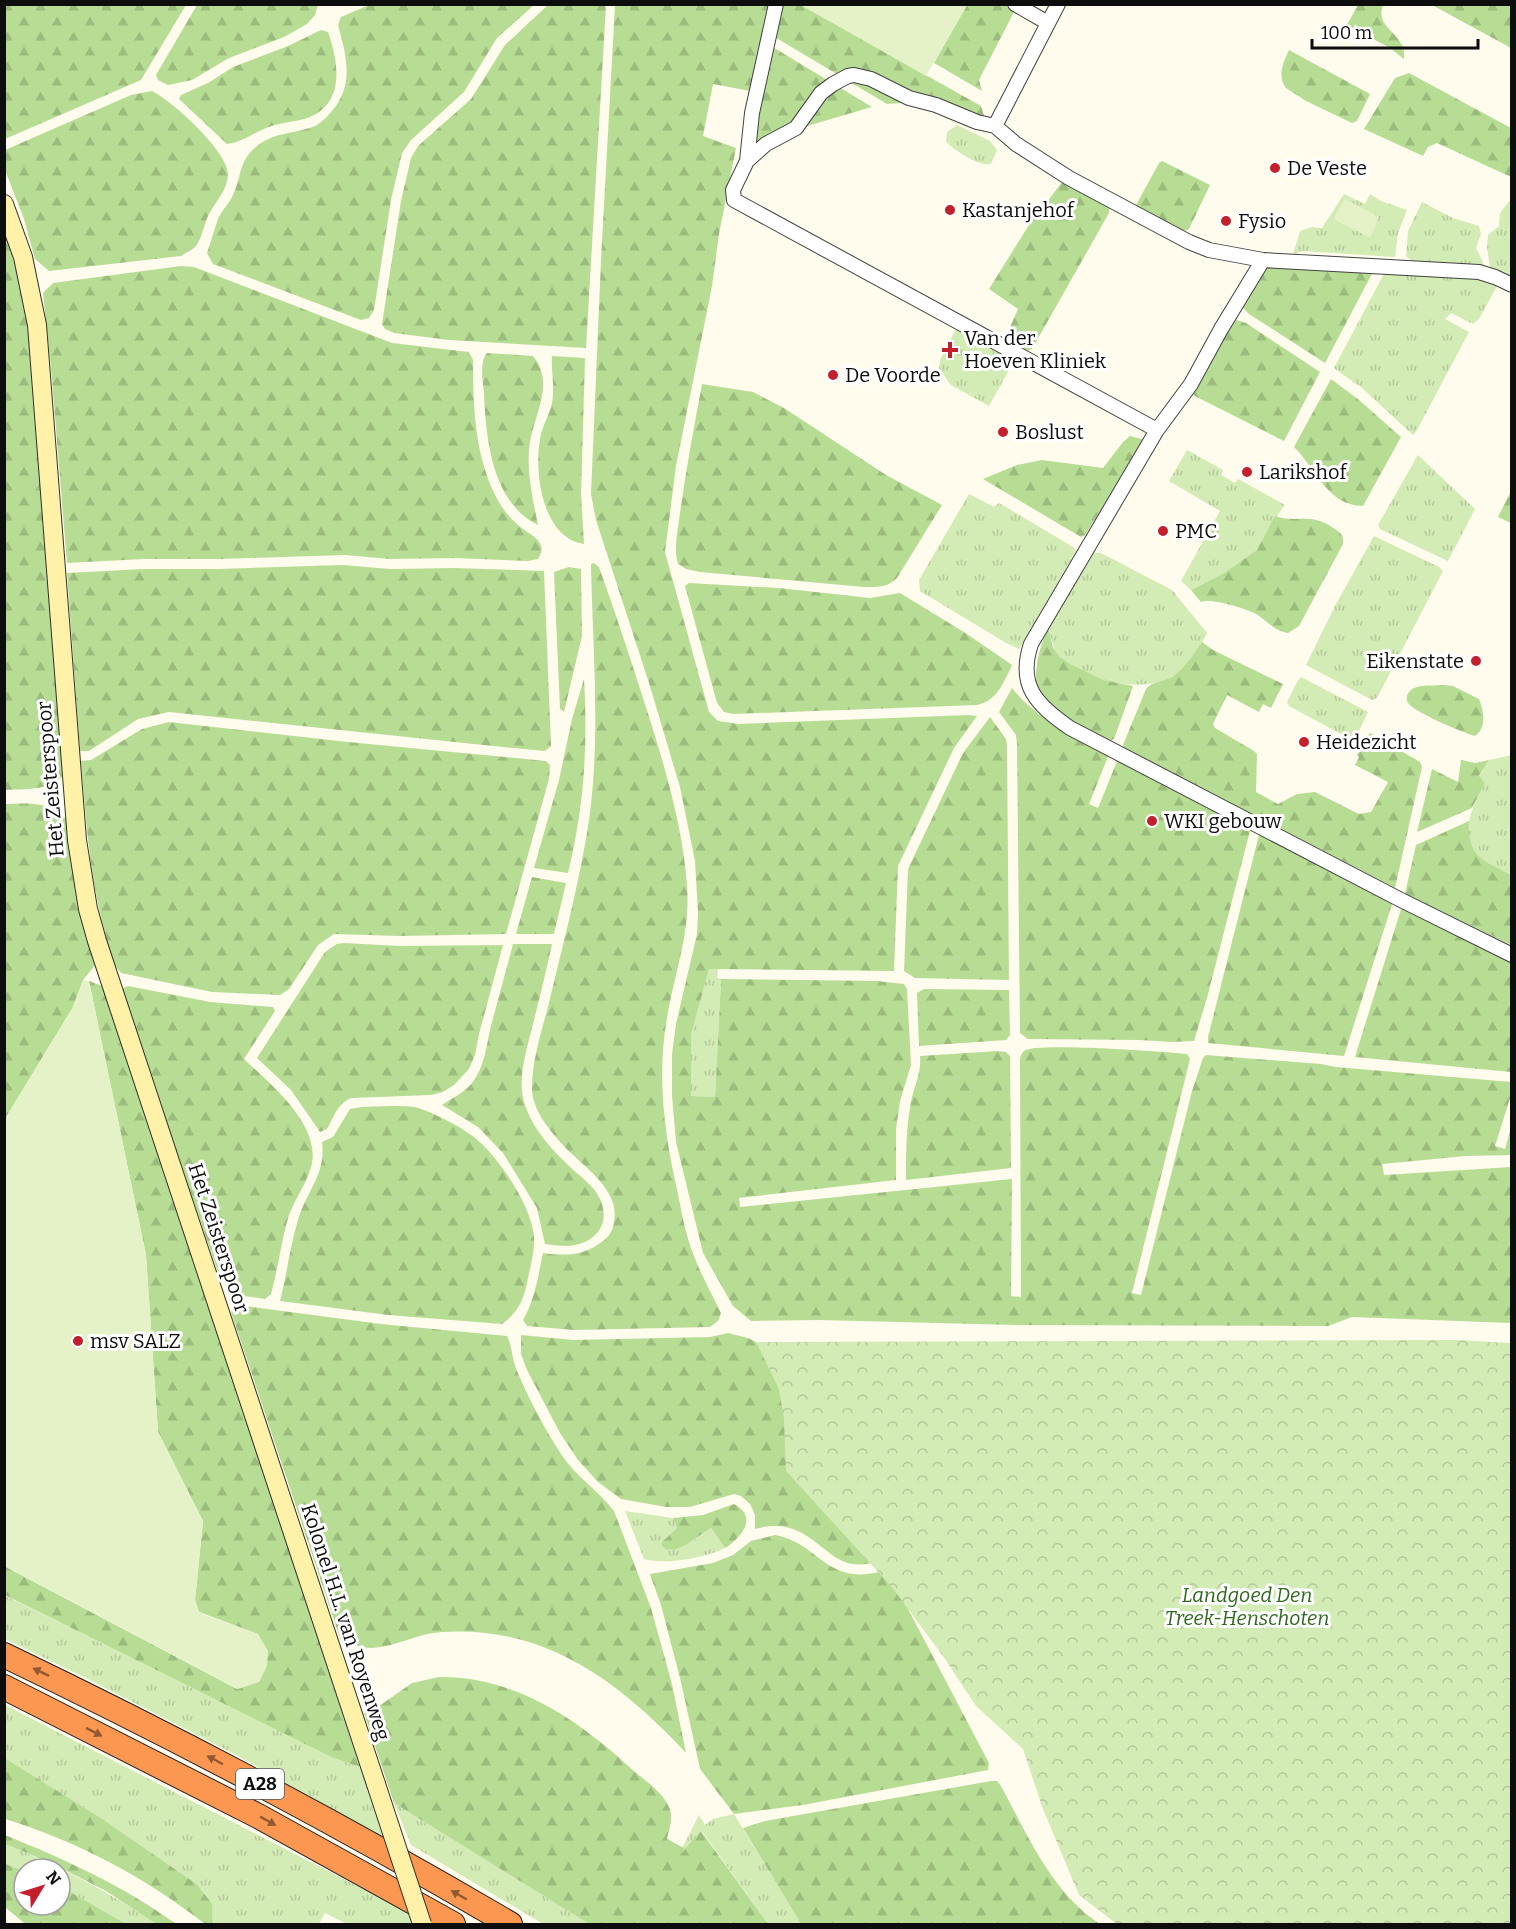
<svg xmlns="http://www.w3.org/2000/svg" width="1516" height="1929" font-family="Bitter,serif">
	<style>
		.grass { fill: url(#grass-tufts) }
		.forest { fill: url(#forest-firs) }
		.park { fill: url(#park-crowns) }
		.pitch { fill: #e5f2c8 }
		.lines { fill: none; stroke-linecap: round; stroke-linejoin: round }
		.street-casing { stroke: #404040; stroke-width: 16 }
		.secondary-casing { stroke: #2f2f2f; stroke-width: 20 }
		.highway-casing { stroke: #1e1e1e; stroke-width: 26 }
		.street { stroke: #fff; stroke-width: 14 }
		.secondary { stroke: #fff2a8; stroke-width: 18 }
		.highway { stroke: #fb9750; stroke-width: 24 }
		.secondary-bridge-casing { stroke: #2f2f2f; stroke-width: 20; stroke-linecap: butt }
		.secondary-bridge { stroke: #fff2a8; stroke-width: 18 }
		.oneway { fill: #905932 }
		.poi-dot { fill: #c41f2d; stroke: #fff; stroke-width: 2 }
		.labels { text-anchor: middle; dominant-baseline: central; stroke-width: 6; stroke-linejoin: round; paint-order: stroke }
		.shield { fill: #fff; stroke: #565656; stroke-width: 1.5 }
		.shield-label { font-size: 18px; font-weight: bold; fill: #0d0d0d }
		.poi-label { font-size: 20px; fill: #0d0d0d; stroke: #fff; text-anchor: start }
		.street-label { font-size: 20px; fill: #0d0d0d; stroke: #fff }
		.park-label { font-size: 20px; font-style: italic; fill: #2e681a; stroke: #fff }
	</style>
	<defs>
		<pattern id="grass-tufts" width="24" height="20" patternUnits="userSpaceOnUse" patternTransform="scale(1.5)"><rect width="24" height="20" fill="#d3ebb5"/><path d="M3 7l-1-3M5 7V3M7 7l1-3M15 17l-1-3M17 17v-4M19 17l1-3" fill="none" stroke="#b4c89a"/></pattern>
		<pattern id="forest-firs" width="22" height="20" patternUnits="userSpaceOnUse" patternTransform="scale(1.5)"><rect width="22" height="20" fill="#b7dd94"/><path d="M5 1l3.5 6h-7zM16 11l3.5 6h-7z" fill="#9cbc7e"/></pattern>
		<pattern id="park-crowns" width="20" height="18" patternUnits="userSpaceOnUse" patternTransform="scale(1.5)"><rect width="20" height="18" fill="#d3ebb5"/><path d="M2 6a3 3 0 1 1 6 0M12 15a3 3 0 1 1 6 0" fill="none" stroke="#b4c89a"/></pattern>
	</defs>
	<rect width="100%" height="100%" fill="#fffbed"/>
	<path class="grass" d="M957 125 990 141 997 150 991 164C980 167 954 150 946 142L947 132Z
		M1344 194 1365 204 1370 194 1381 201 1407 210 1398 233 1395 257 1302 251 1293 255 1300 231 1312 227 1322 228Z
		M1509 201 1512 202 1511 276 1490 268 1487 247 1488 235 1499 226 1500 213Z
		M1422 202 1453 218 1479 226 1481 234 1476 248 1483 262 1482 269 1414 263 1406 256 1408 231Z
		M1386 270 1462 273 1498 284 1479 319 1473 324 1451 313 1445 319 1469 332 1416 432 1413 435 1362 388 1334 368Z
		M957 327 1014 357V361L989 406 951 385 939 369 940 360Z
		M1187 450 1223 470 1221 475 1235 483 1238 479 1285 505C1274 518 1269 535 1258 548 1245 566 1211 579 1191 590L1181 581 1220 511 1169 481Z
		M1418 455 1475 509 1448 561 1380 529 1378 525Z
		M969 494 994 507 999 503 1073 547 1076 551 1019 649 1006 643 920 591 919 580Z
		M1374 536 1439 567 1443 571 1377 698 1372 700 1306 665 1336 604Z
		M1089 552 1101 553 1172 590 1207 633C1199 649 1185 671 1168 679 1139 692 1082 681 1060 657 1053 648 1051 637 1048 627Z
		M1301 677 1368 712 1359 731 1354 737 1350 739 1289 706 1287 702 1298 680Z
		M1511 755V875C1503 871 1493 869 1486 863 1455 840 1471 810 1485 783L1479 777 1489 760Z
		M709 968H718L717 978 721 979 715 1097 691 1096V1035Z
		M625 1511 673 1518 677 1528 673 1532 667 1550C684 1549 697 1538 711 1528L725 1548C705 1558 665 1565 644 1559Z
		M4 1595 331 1757 360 1767 384 1839 240 1757 90 1680 5 1639Z
		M5 1705 408 1912 412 1924H347L325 1913 319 1924H213C214 1908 209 1897 198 1885L104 1820 5 1758Z
		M394 1803 589 1924H543L411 1845Z
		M734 1814 801 1924H768L702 1831 675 1862 699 1815 705 1825 713 1819Z
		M5 1844C59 1866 108 1891 156 1924H126L60 1886V1869H24V1871L5 1864Z"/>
	<path class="forest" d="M5 4H186V5L141 80 5 139Z
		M197 5 318 4V5L315 15 307 24 284 37 229 58 192 80 168 85 158 80 156 75Z
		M369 5H534L497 38 464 92 411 140 402 153 391 200 374 310 369 318 361 320 213 264 207 253C211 242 214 230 218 219 222 210 229 204 233 195 242 176 238 162 256 147 273 132 295 134 315 126 321 123 328 116 332 111 355 84 346 55 338 25L341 17Z
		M548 5H606L586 348 449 340 394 333 385 329 382 324 401 201 411 158 418 146 471 99 505 45Z
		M615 5H771L750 91 713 84 703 136 736 148 719 234 712 286 676 466 665 552 709 712 718 721 739 724 969 715 977 716 954 748 898 866 894 971 709 969 691 1035V1096L715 1097 721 979 877 981 904 984 907 989 911 1065 900 1101 896 1129V1180L739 1198 740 1207 1012 1179 1011 1296 1021 1297 1020 1059C1021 1056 1022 1052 1024 1051 1034 1042 1166 1052 1187 1054L1190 1059 1132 1293 1141 1295 1192 1091 1203 1058 1206 1055 1321 1064 1336 1067 1511 1082V1095L1495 1146 1505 1149 1511 1128V1155L1466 1156 1382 1164 1384 1175 1511 1167V1323L1352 1317 1328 1326 1016 1325 819 1320 751 1321 733 1306 703 1253 676 1142 672 1096V1054L676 1024 697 934 698 913 695 861 680 787 649 683 596 520 591 494 601 260Z
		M780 5H801L981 106 987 125 917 102 887 104 773 36Z
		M967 5H1004L1015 10 979 80 982 91 934 63Z
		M1358 5H1383C1374 30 1407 32 1404 59L1390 48 1347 25Z
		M1432 5H1511V48Z
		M321 30 328 32C338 60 346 102 310 117 297 122 282 122 269 127 254 132 244 142 227 144L179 99 181 95 208 83 233 67 288 46Z
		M771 46 872 107 766 138 749 146Z
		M1289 50 1370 94 1357 121 1352 123 1306 101 1286 88C1277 76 1283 63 1289 50Z
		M1409 73 1511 128V177L1437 143 1428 147 1423 156 1364 129 1395 78Z
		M152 91C171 100 229 152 228 175 227 191 215 202 208 216 204 225 202 238 196 246 193 250 185 253 181 256L49 271 35 259 24 219 5 170V150L131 95Z
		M1162 161 1210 185 1189 229 1184 231 1135 207 1159 163Z
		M1063 181 1109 207V213L1032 349 1025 352 1004 341 1018 309 989 289 1029 225Z
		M4 217 24 292 30 345 64 774C53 791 23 789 5 790Z
		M181 266 194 267 392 343 469 352 473 360C473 409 475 461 500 504 505 512 511 519 518 525 529 535 550 541 538 559L528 561 455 558 390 559 344 555 219 559H143L67 563 51 368 43 293 53 283Z
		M1266 266 1374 270 1325 363 1249 314 1241 306Z
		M1233 319 1246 323 1320 372 1284 441 1193 395Z
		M487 353 533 356C557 385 531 418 529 450 527 475 533 500 538 525 492 503 486 439 484 394 483 381 479 363 487 353Z
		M552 356 585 358 581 494 584 544C541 538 533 468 541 434 544 423 550 413 552 403 555 387 551 372 552 356Z
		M1331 379 1359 400 1401 437 1363 506C1328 506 1316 469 1294 447Z
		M702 384 753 392 784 408 886 475 942 505 897 578C887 588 877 587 864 587L700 572 686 569 678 564C673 548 678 530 680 513 686 470 694 427 702 384Z
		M1130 436 1145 440 1085 535 1081 537 983 479 1017 465 1042 460 1103 468 1123 442Z
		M1511 491V523L1498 517Z
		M1275 516C1299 524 1309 511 1335 529 1341 533 1344 536 1343 544L1299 626 1288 633C1272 631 1266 618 1252 612 1240 607 1211 598 1201 602L1191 590 1226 572 1257 550Z
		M594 563 599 567C618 620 635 673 652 726 668 778 683 831 687 885 691 935 673 976 666 1024 657 1082 665 1137 678 1194 682 1215 686 1236 694 1256 701 1275 712 1294 721 1313L718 1321 710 1327 574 1330 527 1326 523 1320C535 1299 538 1277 543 1253 566 1256 584 1256 603 1241 609 1237 613 1230 614 1222 621 1188 580 1165 561 1143 548 1128 532 1109 532 1088 532 1061 541 1033 548 1007 561 952 576 896 586 839 602 750 593 658 591 567V564Z
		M343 565 390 569 455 568 544 571 551 746 545 751 493 746 169 712 138 719 89 751H80L67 573 143 569H219Z
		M569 567 581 569 582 636 564 712 560 709 554 572Z
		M689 583 779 588 870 598 900 593 967 634 1012 665C1004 682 997 701 977 705L733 714 724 712 717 703 685 586Z
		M1048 627 1053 647 1060 657 1070 664 1103 680 1133 686 1114 739 1110 741C1090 731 1051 715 1040 695 1030 676 1041 644 1048 627Z
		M1202 642 1213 650 1283 684 1271 708 1263 704 1259 712 1227 695 1213 724 1215 728 1254 751 1257 754 1256 792 1278 804 1297 794 1315 792 1359 814 1371 812 1388 782 1355 765 1359 757 1357 755 1370 733 1420 762 1422 767 1395 888 1124 748 1123 745 1146 689C1152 681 1164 682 1172 677 1184 669 1194 654 1202 642Z
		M584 679C588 747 584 807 568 873L534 868 559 780 572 719Z
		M1442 685 1453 686 1479 699C1484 712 1487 727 1475 736 1463 733 1414 712 1408 703 1406 700 1406 694 1410 691 1416 684 1433 686 1442 685Z
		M1012 688C1037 720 1074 736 1109 754L1089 804 1098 808 1118 759 1251 827 1207 998 1194 1041 1171 1042 1140 1040 1028 1039 1020 1033 1017 744 1016 735 999 712Z
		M990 717 1006 739 1007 745 1009 980 915 978 904 971 908 869 963 753Z
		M169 722 348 742 546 761 550 765 549 779 506 934 400 936 334 934 318 945 289 989 280 995 212 992 121 973C112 964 110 952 107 940 90 881 86 822 81 761L91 760 142 729Z
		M1461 760 1475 763 1489 760 1479 776 1485 783 1472 808 1417 832 1432 769 1458 782Z
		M5 804C30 803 51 801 68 821L96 964 83 980 73 1007 5 1119Z
		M1469 821C1467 858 1484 860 1511 875V945L1405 894 1416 845Z
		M1260 831 1393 901 1344 1056 1208 1043V1037Z
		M532 877 566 883 554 934H516Z
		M1402 906 1511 958V1072L1355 1057Z
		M344 943 400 946 503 945 479 1034 475 1055 469 1069 454 1085 443 1092 431 1095 351 1098C337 1104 334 1117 327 1129L320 1132 291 1090 257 1058 325 952 337 944Z
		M513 944H552C546 972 539 1000 532 1028 527 1048 520 1071 522 1091 525 1119 547 1145 567 1164 576 1173 588 1181 596 1192 614 1219 599 1244 568 1246 560 1246 553 1245 545 1244L537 1208 503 1153 478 1127 442 1105C452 1098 464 1093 472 1083 485 1066 486 1046 491 1026 498 999 506 971 513 944Z
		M89 981 105 987 360 1767 331 1757 5 1595 4 1566 237 1689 258 1634 199 1612 195 1600 203 1521 158 1432 146 1255Z
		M128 986 210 1002 273 1007 275 1011 244 1059C270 1084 323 1126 311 1167 306 1185 294 1200 288 1218 281 1243 278 1269 271 1294L265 1299 238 1295 220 1278 121 989Z
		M924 989 1009 990 1010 1035 1006 1040 919 1046 917 993Z
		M998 1051 1006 1052 1010 1056 1011 1168 906 1180C906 1155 906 1132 910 1108 912 1090 922 1074 920 1056Z
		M362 1107C376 1107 410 1104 421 1109 436 1114 461 1127 474 1137 498 1156 532 1206 534 1237 535 1248 532 1259 530 1269 525 1293 523 1309 502 1324L388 1315 280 1301C287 1274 290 1246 298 1220 307 1190 326 1175 322 1142L333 1137 350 1109Z
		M236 1305 381 1324 507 1336C512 1345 512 1360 517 1371 529 1399 544 1428 561 1454 576 1477 598 1490 614 1511L651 1608 672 1684 686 1753C620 1682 545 1625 442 1632 418 1633 396 1647 372 1648 360 1648 352 1643 341 1641L231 1312Z
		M728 1333 748 1338 760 1344 879 1561C839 1574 830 1548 800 1532 785 1524 770 1525 755 1529V1515L750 1504 741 1496 734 1494 690 1507H666L621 1499 598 1482 578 1460 560 1433 527 1370 521 1354V1335L573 1340 710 1337Z
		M734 1504C758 1517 742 1536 727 1547L725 1548 711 1528 686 1545 676 1549 667 1550 662 1546V1542L677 1528 673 1518 703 1515Z
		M775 1535C818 1542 825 1585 879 1572L898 1590 989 1763 988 1770 803 1805 734 1814 700 1769 681 1682 661 1605 650 1574 713 1563 733 1555 751 1541Z
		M439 1677C516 1676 580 1721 634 1771 646 1781 663 1793 669 1807 674 1817 669 1829 667 1839L684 1848 678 1857 701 1831 768 1924H589L394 1803 364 1713 382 1704 412 1683Z
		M5 1758 104 1820 198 1885 212 1904 213 1924H205C146 1878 77 1841 5 1819Z
		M991 1781H997L1001 1786C1027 1834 1052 1893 1100 1924H801L743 1828 765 1821Z
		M5 1835C64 1859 124 1886 176 1924H156L106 1891 51 1863 5 1844Z
		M5 1864 24 1871V1905H60V1886L126 1924H25L5 1907Z"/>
	<path class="park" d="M1457 1340 1511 1343V1924H1117L1079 1895 1043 1809 1023 1749 976 1706 943 1656 891 1586 786 1471 784 1419 779 1389 756 1342Z"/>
	<path class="pitch" d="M801 5H967L926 76Z
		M1345 199 1379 217 1371 236 1369 237 1335 220 1334 217Z
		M83 980 89 981 146 1255 158 1432 203 1521 195 1601 199 1613 258 1634 268 1651 267 1666 259 1682 238 1689 5 1566V1119L73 1007Z"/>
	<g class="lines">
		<g class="street-casing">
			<path id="street" d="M776 4 752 113 747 161 733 190 734 200 1157 430
				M1015 4 1048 23
				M1058 4 995 126 1016 144 1069 178 1189 242 1209 250 1263 260 1479 272 1495 277 1512 285
				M747 161 766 144 796 128 821 93 833 84 848 76 854 75 871 79 909 98 936 105 977 122 995 126
				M1263 260 1221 329 1191 384 1157 430 1031 644C1017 686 1037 705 1070 728L1399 899 1512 955"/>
		</g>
		<g class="secondary-casing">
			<path id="secondary" d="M4 204 23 257 37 325 77 840 88 909 97 941 376 1784"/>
		</g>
		<g class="highway-casing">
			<path id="highway" d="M4 1655C177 1738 345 1827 510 1924
				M4 1687 260 1817 453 1924"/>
		</g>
		<use href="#street" class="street"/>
		<use href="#secondary" class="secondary"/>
		<use href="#highway" class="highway"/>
		<g class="secondary-bridge-casing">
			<path id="secondary-bridge" d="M376 1784 422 1924"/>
		</g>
		<use href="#secondary-bridge" class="secondary-bridge"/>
	</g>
	<defs><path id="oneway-solid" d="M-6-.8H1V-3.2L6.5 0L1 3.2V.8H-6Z" transform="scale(1.5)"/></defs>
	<g class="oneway">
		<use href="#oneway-solid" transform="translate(41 1672) rotate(-154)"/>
		<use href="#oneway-solid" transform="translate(94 1732) rotate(27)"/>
		<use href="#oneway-solid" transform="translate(215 1760) rotate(-152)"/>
		<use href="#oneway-solid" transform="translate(268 1821) rotate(29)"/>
		<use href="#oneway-solid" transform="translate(459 1895) rotate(-150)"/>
	</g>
	<g class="poi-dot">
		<circle cx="1275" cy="168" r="6"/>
		<circle cx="950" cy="210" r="6"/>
		<circle cx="1226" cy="221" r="6"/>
		<path d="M947 341h6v6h6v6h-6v6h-6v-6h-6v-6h6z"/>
		<circle cx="833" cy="375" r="6"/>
		<circle cx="1003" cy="432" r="6"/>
		<circle cx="1247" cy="472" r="6"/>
		<circle cx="1163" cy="531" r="6"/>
		<circle cx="1476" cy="661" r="6"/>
		<circle cx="1304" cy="742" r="6"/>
		<circle cx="1152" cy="821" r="6"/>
		<circle cx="78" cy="1341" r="6"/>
	</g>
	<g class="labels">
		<rect class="shield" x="236" y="1769" width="48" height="30" rx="4.5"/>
		<g class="shield-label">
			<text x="260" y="1784">A28</text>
		</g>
		<g class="poi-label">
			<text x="1287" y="168">De Veste</text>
			<text x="962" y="210">Kastanjehof</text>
			<text x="1238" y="221">Fysio</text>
			<text x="964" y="338">Van der<tspan x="964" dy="23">Hoeven Kliniek</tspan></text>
			<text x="845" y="375">De Voorde</text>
			<text x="1015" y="432">Boslust</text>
			<text x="1259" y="472">Larikshof</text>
			<text x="1175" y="531">PMC</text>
			<text x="1464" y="661" text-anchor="end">Eikenstate</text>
			<text x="1316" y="742">Heidezicht</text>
			<text x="1164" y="821">WKI gebouw</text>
			<text x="90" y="1341">msv SALZ</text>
		</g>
		<g class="street-label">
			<text transform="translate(50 779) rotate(-95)">Het Zeisterspoor</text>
			<text transform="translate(219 1238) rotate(72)">Het Zeisterspoor</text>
			<text transform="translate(346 1622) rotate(72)">Kolonel H.L. van Royenweg</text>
		</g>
		<g class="park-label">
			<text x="1247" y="1595">Landgoed Den<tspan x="1247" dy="23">Treek-Henschoten</tspan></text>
		</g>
	</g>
	<rect width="1516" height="1929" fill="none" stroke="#0d0d0d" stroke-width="12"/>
	<g transform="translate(42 1887) rotate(52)"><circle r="28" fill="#ffffff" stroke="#9e9e9e" stroke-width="1.5"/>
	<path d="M0-4.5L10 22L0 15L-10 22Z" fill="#c41f2d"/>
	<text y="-9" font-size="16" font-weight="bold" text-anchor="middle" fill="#0d0d0d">N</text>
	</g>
	<path d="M1312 39v9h166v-9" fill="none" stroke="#0d0d0d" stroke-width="3"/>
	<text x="1321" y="39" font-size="18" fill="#0d0d0d" stroke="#ffffff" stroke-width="4.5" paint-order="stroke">100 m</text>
</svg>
